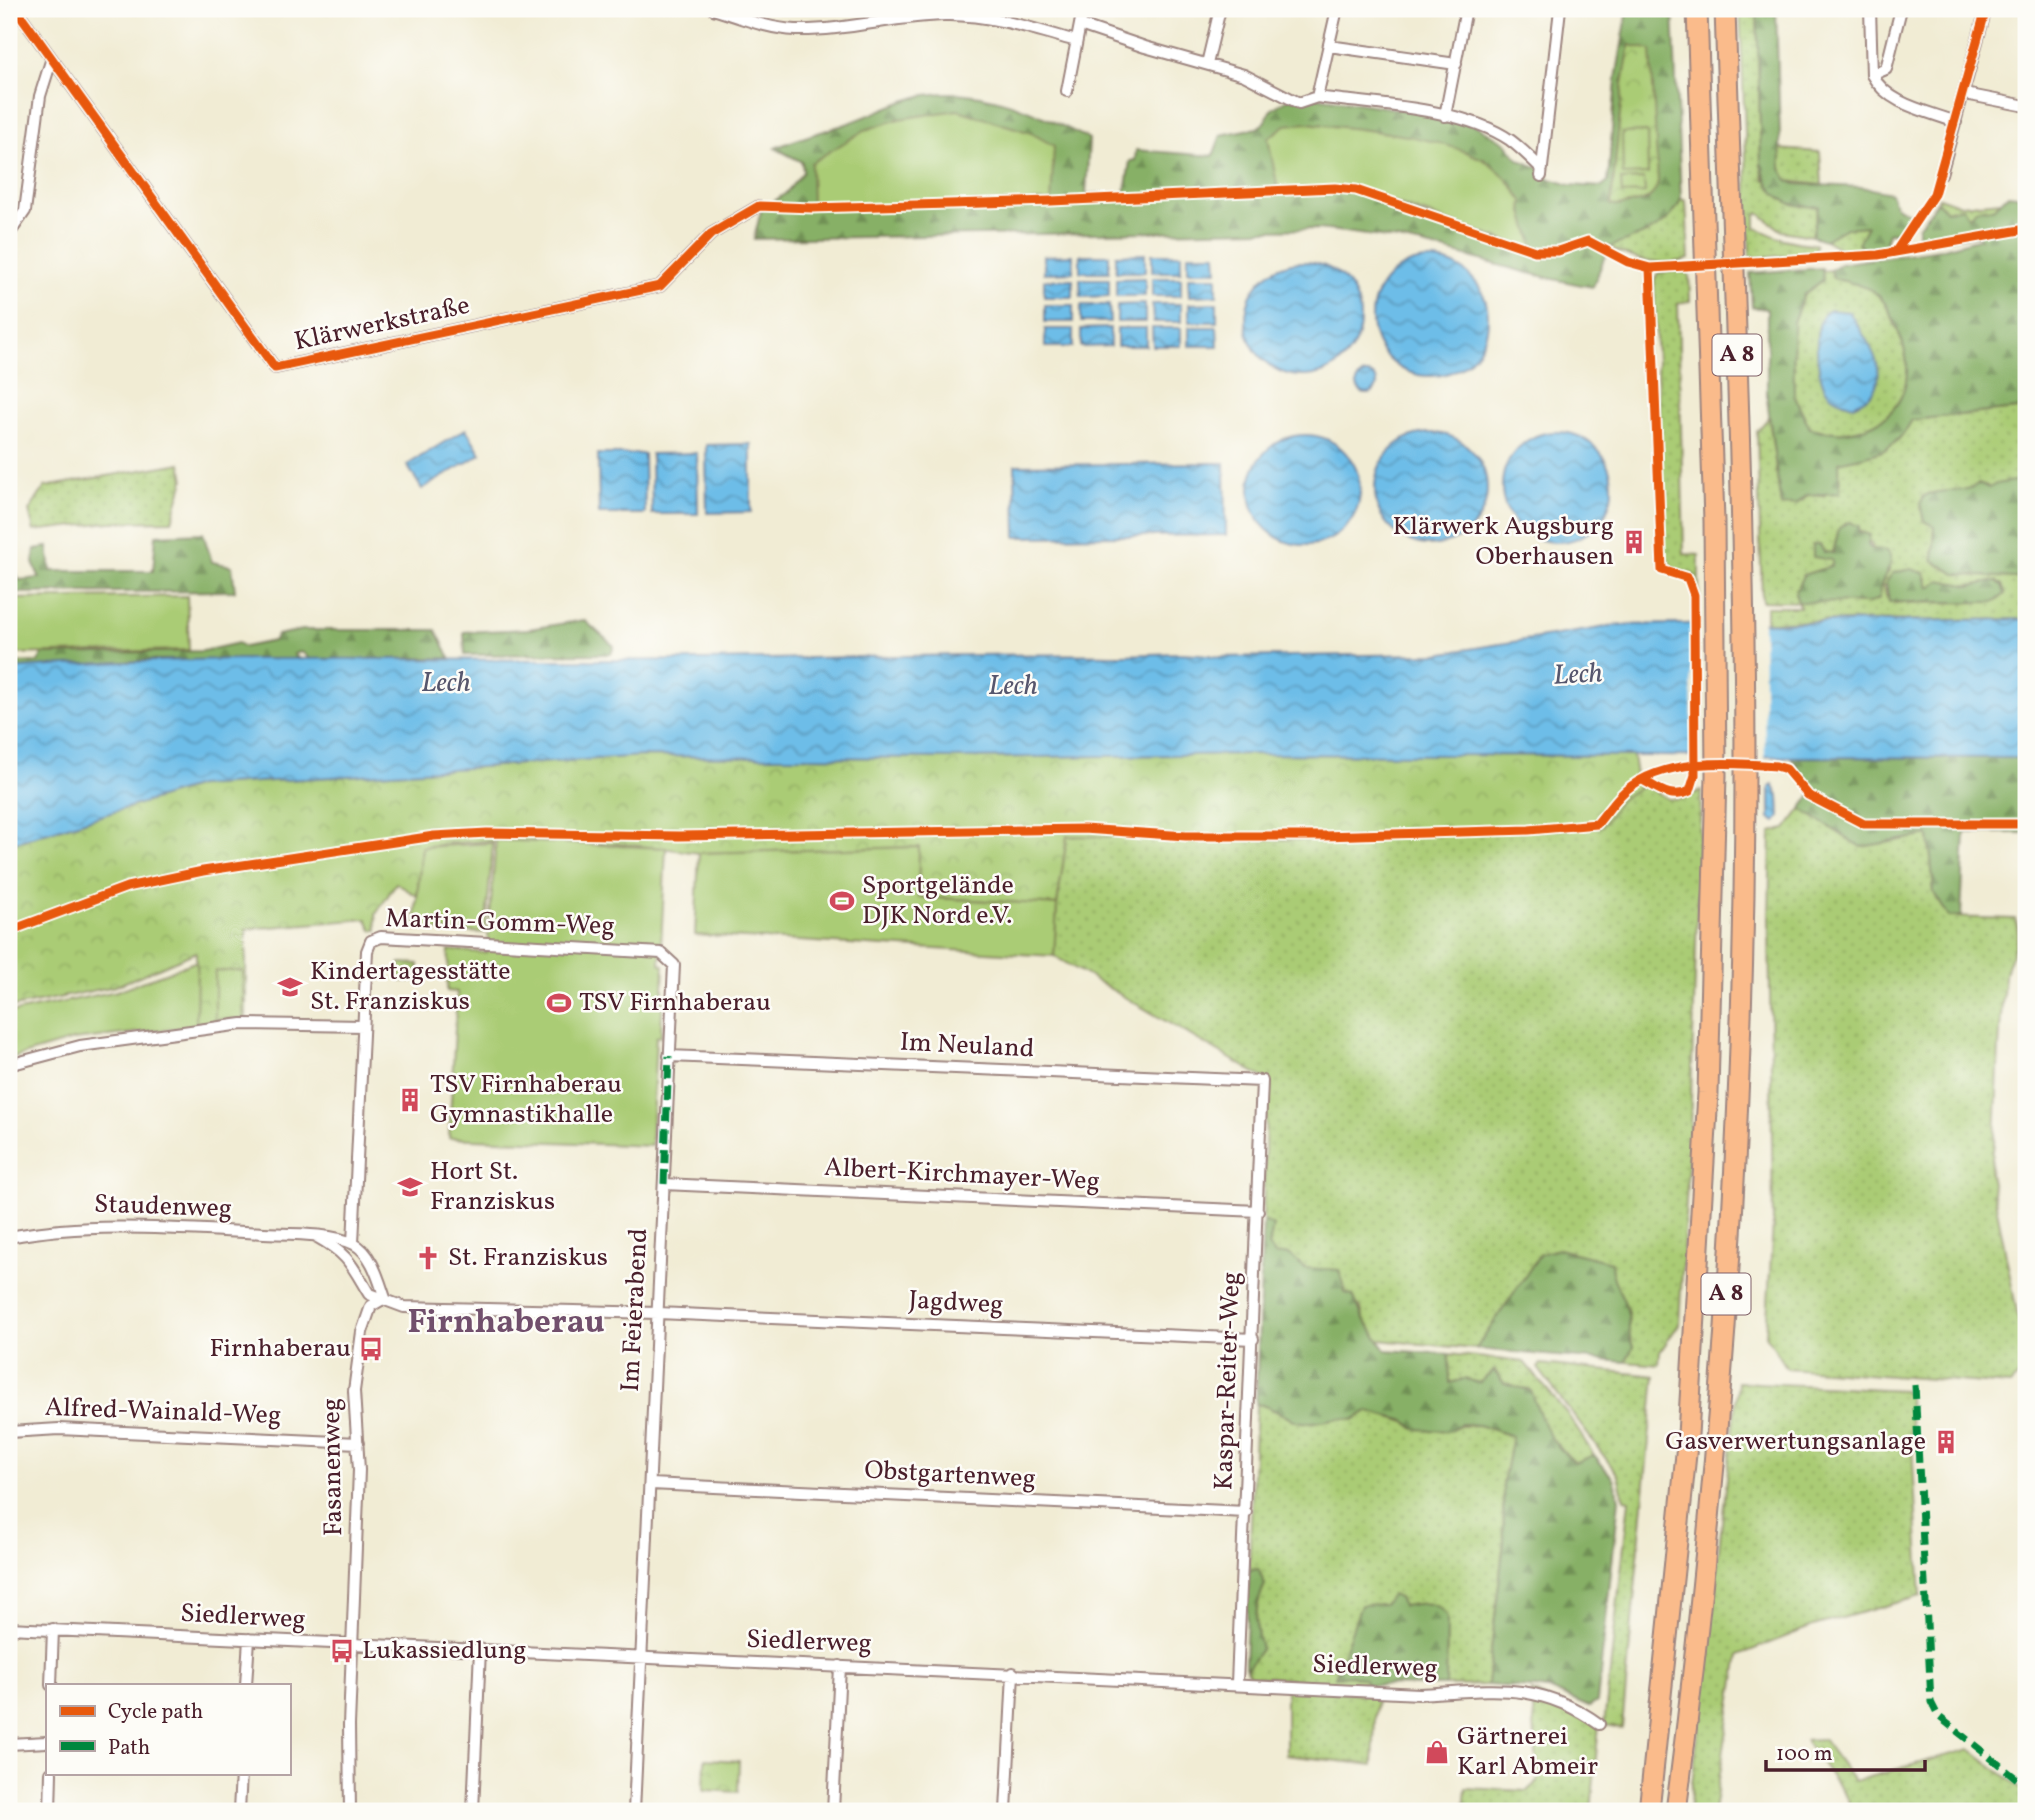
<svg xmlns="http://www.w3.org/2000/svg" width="2035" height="1820" font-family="Vollkorn,serif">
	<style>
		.grass { fill: url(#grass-dots); stroke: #7a7650; stroke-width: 2; fill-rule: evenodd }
		.forest { fill: url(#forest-firs); stroke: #686848; stroke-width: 2; fill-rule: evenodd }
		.park { fill: url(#park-crowns); stroke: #7a7650; stroke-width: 2 }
		.garden { fill: #aacc75; stroke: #7a7650; stroke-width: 2 }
		.water { fill: url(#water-waves); stroke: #5c6e8a; stroke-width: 2 }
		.pier { fill: #f1ecd4 }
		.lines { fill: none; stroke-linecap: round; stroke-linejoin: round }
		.street-casing { stroke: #9e8680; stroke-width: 14 }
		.highway-casing { stroke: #9e8680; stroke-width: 23 }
		.street { stroke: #fff; stroke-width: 10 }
		.highway { stroke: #fabb8b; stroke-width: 19 }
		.quiet { stroke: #00873e; stroke-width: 7; stroke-dasharray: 14 7; stroke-linecap: butt }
		.cycleway-casing { stroke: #fdfcf7; stroke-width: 13 }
		.cycleway { stroke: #e8590c; stroke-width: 9 }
		.labels { text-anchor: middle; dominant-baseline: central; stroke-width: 5; stroke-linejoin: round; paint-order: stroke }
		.shield { fill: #fdfcf7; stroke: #806168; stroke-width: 2 }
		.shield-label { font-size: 24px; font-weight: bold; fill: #4a1f2b }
		.street-label { font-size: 26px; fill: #4a1f2b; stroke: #fdfcf7 }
		.poi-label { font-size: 26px; fill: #4a1f2b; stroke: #fdfcf7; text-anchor: start }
		.water-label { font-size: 28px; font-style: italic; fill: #56566d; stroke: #fdfcf7 }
		.district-label { font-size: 33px; font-weight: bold; fill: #714f6c; stroke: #fdfcf7 }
	</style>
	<defs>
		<pattern id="grass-dots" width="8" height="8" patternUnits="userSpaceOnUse" patternTransform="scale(1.75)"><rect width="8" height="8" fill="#aacc75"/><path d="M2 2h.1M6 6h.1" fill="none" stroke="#94af65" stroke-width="1.8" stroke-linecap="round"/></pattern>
		<pattern id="forest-firs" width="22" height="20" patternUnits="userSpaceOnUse" patternTransform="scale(1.75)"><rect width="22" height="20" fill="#87b066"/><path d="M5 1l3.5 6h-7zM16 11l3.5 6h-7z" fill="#708f54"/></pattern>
		<pattern id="park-crowns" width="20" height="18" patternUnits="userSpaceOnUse" patternTransform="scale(1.75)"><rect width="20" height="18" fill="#aacc75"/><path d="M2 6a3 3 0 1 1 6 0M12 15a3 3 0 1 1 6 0" fill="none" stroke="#94af65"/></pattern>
		<pattern id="water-waves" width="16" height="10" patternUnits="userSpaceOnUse" patternTransform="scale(1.75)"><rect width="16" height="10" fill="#6dbde8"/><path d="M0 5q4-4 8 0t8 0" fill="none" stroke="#5c99bc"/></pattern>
	</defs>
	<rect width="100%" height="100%" fill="#fdfcf7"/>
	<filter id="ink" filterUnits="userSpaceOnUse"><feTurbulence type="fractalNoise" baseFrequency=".0143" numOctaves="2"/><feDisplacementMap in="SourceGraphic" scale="14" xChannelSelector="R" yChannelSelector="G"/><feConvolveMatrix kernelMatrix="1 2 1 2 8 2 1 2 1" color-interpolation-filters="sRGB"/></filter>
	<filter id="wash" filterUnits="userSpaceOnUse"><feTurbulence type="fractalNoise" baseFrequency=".00686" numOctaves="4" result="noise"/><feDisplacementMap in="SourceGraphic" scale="28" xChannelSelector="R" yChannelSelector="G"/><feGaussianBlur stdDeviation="1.57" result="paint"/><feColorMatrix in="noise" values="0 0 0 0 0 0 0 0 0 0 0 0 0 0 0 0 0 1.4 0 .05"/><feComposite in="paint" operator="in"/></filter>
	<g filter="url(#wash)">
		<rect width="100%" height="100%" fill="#f1ecd4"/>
		<path class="grass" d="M1740 9H1757L1761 163 1764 179 1819 206 1812 236 1782 231 1759 213 1756 215V227C1774 238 1792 243 1816 244L1815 254 1750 258Z
			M1778 149 1820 152 1822 185 1788 181 1781 168Z
			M1939 197 1961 205 2001 201 1994 209 1968 218 1952 208 1946 210 1937 201Z
			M1681 199 1686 201 1689 259C1660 268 1634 260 1609 247 1637 236 1670 230 1681 199Z
			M1860 225 1868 226 1861 247 1865 250 1846 252 1825 240 1846 228Z
			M1831 270 1833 278C1846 282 1863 284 1874 292 1888 302 1892 318 1899 333 1919 381 1901 424 1847 432 1836 434 1821 430 1810 428L1794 396 1793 322 1804 294 1823 280 1822 271Z
			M1677 271 1689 273 1690 301 1678 303 1684 554 1699 555V596L1696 594 1695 575 1672 568 1664 552 1654 281 1658 273Z
			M2026 408V479L1990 488 1978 484C1969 492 1941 492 1928 494L1920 508 1935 527 1933 560C1957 583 1996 574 2026 579V619L1766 622V607H1800L1797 602 1762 601 1757 431 1769 417 1781 506 1803 500 1807 495 1824 496 1839 461C1875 454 1894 455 1911 420ZM1859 532 1865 533 1875 552 1888 551 1890 570 1882 581 1880 596C1855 613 1826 588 1803 575L1832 566V560L1813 546 1820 545 1823 552 1833 553 1838 533ZM1908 570 1925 573 1930 588C1943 577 1953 588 1968 586 1976 585 1987 583 1996 581L2002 585 2005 594 1995 602 1895 603 1886 596 1884 586 1897 572 1903 573Z
			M181 463 184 480 172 521 110 522 34 531 29 511 45 487Z
			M1645 786 1668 799 1678 800 1701 791 1690 1130 1679 1324 1660 1352 1659 1365 1625 1362 1633 1347C1627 1333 1630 1329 1628 1315 1626 1296 1611 1285 1610 1262L1558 1249 1540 1255 1476 1349 1379 1340 1363 1318 1361 1308 1345 1293 1338 1270 1305 1269 1288 1254 1275 1255 1269 1246 1273 1226 1263 1220 1267 1080 1054 956 1057 905 1067 835 1323 840 1593 827 1602 826C1610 809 1625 790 1645 786Z
			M1801 809 1861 847 1929 835 1934 893 1949 917 2015 919C2025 942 2007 954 2005 976 1998 1028 1998 1082 1995 1135L1990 1173 2026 1359 2022 1373 2010 1385 1787 1368 1766 1335 1773 1223 1769 918 1771 832 1786 829Z
			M1449 1354 1524 1362 1566 1412 1594 1455 1575 1463 1545 1433 1531 1391 1504 1383 1495 1371 1479 1383 1465 1379 1449 1383Z
			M1541 1364 1655 1376 1622 1728 1604 1725 1629 1500 1624 1499 1618 1475 1538 1368Z
			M1738 1382 1904 1390 1909 1397 1921 1596 1813 1626 1739 1655 1714 1811H1689Z
			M1256 1404C1273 1405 1286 1421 1303 1422 1319 1424 1334 1415 1353 1420L1368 1411 1406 1422 1415 1429 1478 1425 1512 1436 1503 1484 1504 1541 1487 1685 1446 1686 1447 1617 1336 1677 1351 1675 1364 1679 1366 1685 1250 1676 1247 1669 1261 1649C1254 1624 1254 1607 1265 1584L1258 1569 1249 1570Z
			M1286 1687 1376 1695 1373 1765 1286 1755Z
			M1532 1692 1599 1724 1591 1811H1464L1466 1788 1527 1791 1538 1781Z
			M1823 1739 1854 1781 1970 1749 2026 1792V1811H1846L1849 1801 1805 1740Z"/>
		<path class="forest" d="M1628 9H1673L1681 199C1670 230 1636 236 1608 248L1593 287C1538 278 1488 261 1435 248 1396 238 1357 233 1317 229L754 239 761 210 786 193 803 172 802 162 775 148C798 138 822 132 846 124 873 115 898 100 926 95 984 85 1040 114 1089 139L1086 194 1125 193 1130 161 1135 160 1136 150 1213 156 1221 135 1257 128 1264 123 1272 109 1288 99 1317 97 1445 116 1477 126 1506 143 1519 160 1542 169 1550 179 1570 185 1602 187 1608 182 1616 79ZM1630 45 1648 200 1616 206 1611 205 1623 84ZM899 119 1051 201 936 203ZM1308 123 1381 132 1435 143 1484 159 1522 208 1534 251 1437 221 1356 190 1335 188 1278 189Z
			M1757 9H1776L1781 169 1788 181 1796 184 1861 187 1891 193 1895 205 1914 217 1904 231 1888 233 1884 247 1865 250 1858 243 1867 226 1846 228 1825 240 1812 236 1819 206C1787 210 1768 194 1761 163Z
			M2007 195 2026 197V408L1912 420C1893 455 1875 453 1839 462L1840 493 1807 495 1797 504 1781 506 1767 399V309L1752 307 1750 273 1822 268 1823 280 1804 294 1793 322 1794 395 1810 428C1821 430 1836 434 1847 432 1901 424 1919 381 1899 333 1892 317 1888 302 1874 292 1863 284 1846 282 1833 278L1831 270 1840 264 1940 249 1981 238 1977 235 1923 241 1918 235V227L1937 201 1946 210 1963 208 1968 217 1978 208 1993 209Z
			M2026 479V579L1956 574 1933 560 1935 527 1924 521 1920 504 1924 496C1942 487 1963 495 1978 484L1989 488 1996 484Z
			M1848 522 1859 526V532L1870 535 1868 544 1871 549 1888 551C1895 563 1887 570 1882 582 1880 587 1881 593 1879 599L1870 603 1798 602 1795 593 1803 575 1832 566V560L1813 557V545H1820L1824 552 1833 553 1839 528Z
			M203 533 212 562 232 566 235 591 9 593V568L15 571 19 580 40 578 33 563 35 549 48 547 51 571H153L156 535Z
			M1911 569 1924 573 1929 588 1940 580 1971 586 1996 581 2002 585 2005 594 1995 602H1889L1886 582 1893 573Z
			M584 620 614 646 611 654 465 655 464 632 529 629Z
			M303 630H436L450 658 311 660 302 652 294 654 300 660H157L9 669V654L12 663 38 662 43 654 203 651 238 643 244 647 273 641 277 635Z
			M1791 757 2026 758V833L1965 832 1961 916 1949 917 1934 893 1929 835 1861 847 1801 809 1814 791Z
			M1263 1220 1273 1226 1269 1246 1275 1255 1288 1254 1305 1268 1339 1270 1345 1293 1353 1295 1363 1318 1386 1350 1449 1354 1450 1383 1465 1379 1479 1383 1494 1371 1504 1383 1531 1391C1546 1429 1543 1434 1575 1463L1594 1455 1613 1478 1619 1499 1597 1702 1589 1707 1548 1689 1487 1685 1504 1541 1503 1484 1512 1436 1478 1425 1460 1424 1450 1431 1415 1429 1406 1421 1368 1411 1353 1420C1334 1415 1319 1424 1303 1422 1287 1421 1273 1405 1256 1404Z
			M1558 1249 1611 1262C1611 1285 1626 1296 1628 1315 1630 1329 1627 1333 1633 1347L1625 1362 1476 1349 1540 1254Z
			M1258 1569 1265 1584C1254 1607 1254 1624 1261 1649L1247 1669 1245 1663 1249 1570Z
			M1391 1595 1399 1598 1403 1606C1421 1603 1436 1599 1447 1617L1446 1686 1366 1685 1364 1679 1351 1675 1335 1677 1361 1605 1384 1604Z"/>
		<path class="park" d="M1630 45 1651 50 1658 182C1654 204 1634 203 1616 206L1611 205 1623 84Z
			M1247 754 1633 756 1638 788 1620 800 1602 826 1593 827 1323 840 1067 836 1057 905 918 897 919 847 699 853C616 841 504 835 422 847L417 896 396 883 376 914 377 930H372L367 919 246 929V1019L196 1026V952L116 986 9 1008V844L198 786 642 756 957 758Z
			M400 963 419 964 418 981H400Z
			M705 1759 739 1761 738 1792 704 1790Z"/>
		<path class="garden" d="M958 110 1031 133 1054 146 1051 201 812 208 811 163 865 130 899 119Z
			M1308 123C1365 131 1429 133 1482 159 1499 167 1513 186 1523 201L1522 209 1535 251 1356 190 1335 188 1278 189 1268 138 1286 125Z
			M1647 132 1648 174 1623 175 1622 133Z
			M1644 179 1645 193 1622 194 1621 180Z
			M187 596 189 650 9 654V599Z
			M496 840 666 848 660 964 664 965 661 1036 656 1037 651 1146 449 1138 457 992 447 991 449 950 487 953Z
			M493 843 485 933 414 929 422 847Z
			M919 847 918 897 1057 905 1054 956 695 935 699 853Z
			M197 961 196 1026 73 1040 9 1059V1013L117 991Z
			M215 971H243V1019H215Z"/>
		<path class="water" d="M1145 254V272H1116V255Z
			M1152 254H1181V272H1152Z
			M1188 254H1216L1217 271H1188Z
			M1073 255V272L1044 273V256Z
			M1080 255H1109V272H1080Z
			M1372 318a58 58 0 1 1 116 0a58 58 0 1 1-116 0Z
			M1246 319a57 57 0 1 1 114 0a57 57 0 1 1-114 0Z
			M1188 277H1217V295L1189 296Z
			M1145 278V296H1116V279Z
			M1152 278H1181V296H1152Z
			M1073 279V297H1044V280Z
			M1080 279H1109V296L1081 297Z
			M1217 303V322H1189V304Z
			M1145 304V322H1117V305Z
			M1152 304H1181V322H1153Z
			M1045 305H1073V322H1045Z
			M1081 305H1109L1110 322H1081Z
			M1829 310 1849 312C1869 344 1902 385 1853 405 1842 401 1831 399 1825 388 1816 370 1811 321 1829 310Z
			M1189 327H1217L1218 346H1189Z
			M1110 328V346L1081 347V329Z
			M1117 328H1146V346H1117Z
			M1152 328H1181V346H1153Z
			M1045 329H1073V347H1045Z
			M1357 384a10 10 0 1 1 20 0a10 10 0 1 1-20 0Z
			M466 429 481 454 422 489 407 465Z
			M1502 487a55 55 0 1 1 110 0a55 55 0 1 1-110 0Z
			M1375 489a56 56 0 1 1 112 0a56 56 0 1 1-112 0Z
			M1250 490a55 55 0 1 1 110 0a55 55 0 1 1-110 0Z
			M751 444V512L707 513 706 445Z
			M697 453 698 514H652L651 454Z
			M598 454H644L645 514H599Z
			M1225 463 1226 535 1016 537 1015 465Z
			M2026 619V758L1247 754 957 758 642 756 198 786 9 844V669C260 649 512 665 764 659 879 657 995 653 1111 655 1147 656 1184 649 1219 657L1438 654 1619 625Z
			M1773 785 1779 796 1780 817 1776 822 1770 819V787Z"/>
		<path class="pier" d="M1763 619 1765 760H1692L1691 620Z"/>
	</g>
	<g filter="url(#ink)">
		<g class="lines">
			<g class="street-casing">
				<path id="street" d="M16 9 275 368 660 286 711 234 759 206
					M713 9C739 17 768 29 796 30 846 31 895 16 945 15 989 14 1034 29 1076 41
					M1870 9 1872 75C1888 105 1927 111 1956 122
					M1080 25 1145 47 1244 75 1299 103 1317 97C1374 105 1462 107 1510 140 1521 148 1532 159 1542 169
					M1329 46 1456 64
					M1207 64 1220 9
					M1872 75 1886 69 1901 9
					M1067 91 1083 9
					M1965 94 2026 106
					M1317 97 1337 9
					M1445 116 1466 9
					M1941 174 1986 9
					M1541 176 1560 9
					M9 234 25 211 40 96 51 61
					M669 1056 1262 1081 1237 1683
					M9 1065 80 1046 242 1024 363 1026
					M664 1184 1258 1211
					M9 1237C93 1221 179 1229 264 1233 289 1234 332 1233 354 1244 372 1253 379 1281 385 1298
					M317 1237C349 1255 351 1264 369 1294L404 1307 658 1313 1253 1339
					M353 1243 367 951 371 941 381 937 661 953 674 965 634 1811
					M9 1432 59 1429 358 1443
					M651 1484 1246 1512
					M9 1628 1420 1694C1491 1690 1538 1680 1599 1724
					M51 1685 53 1629
					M246 1685 249 1639
					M9 1744 47 1742
					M50 1811 51 1773
					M239 1811 241 1773
					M350 1811 349 1725 359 1470 354 1391 362 1332 371 1306 385 1298
					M473 1811 480 1649
					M833 1811 840 1666
					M1006 1811 1013 1673"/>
			</g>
			<g class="highway-casing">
				<path id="highway" d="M1649 1811 1688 1435 1708 1093 1716 775 1714 521 1697 9
					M1676 1811C1721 1467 1745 1118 1745 771 1745 516 1733 263 1725 9"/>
			</g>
			<use href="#street" class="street"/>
			<use href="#highway" class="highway"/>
			<path class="quiet" d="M664 1184 669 1056
				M1915 1385 1931 1702 1938 1716 2026 1786"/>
			<g class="cycleway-casing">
				<path id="cycleway" d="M16 9 275 368 660 286 711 234 759 206 812 208 1051 201 1335 188 1356 190 1535 251H1558L1588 241 1628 262 1650 268 1878 255 2026 229
					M1896 251 1934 194 1986 9
					M1643 780C1659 789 1671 800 1690 791L1695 775 1694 595 1688 578 1662 570 1650 268
					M9 931 127 887 203 871 434 836 487 833 679 836 1084 829 1186 836H1323L1529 830 1597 824C1606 813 1615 800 1625 791 1662 758 1730 762 1776 766L1786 769 1808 795 1864 824H2026"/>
			</g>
			<use href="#cycleway" class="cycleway"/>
		</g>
	</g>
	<defs>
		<g id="building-bare" transform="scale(1.89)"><path d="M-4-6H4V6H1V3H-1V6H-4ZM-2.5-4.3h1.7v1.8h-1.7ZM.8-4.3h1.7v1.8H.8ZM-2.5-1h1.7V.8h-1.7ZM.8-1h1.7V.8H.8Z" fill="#d1495b" stroke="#fdfcf7" stroke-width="2.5" paint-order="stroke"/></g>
		<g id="stadium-bare" transform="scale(1.89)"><path d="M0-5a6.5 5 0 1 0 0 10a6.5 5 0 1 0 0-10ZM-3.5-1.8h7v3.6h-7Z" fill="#d1495b" stroke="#fdfcf7" stroke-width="2.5" paint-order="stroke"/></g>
		<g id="school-bare" transform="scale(1.89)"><path d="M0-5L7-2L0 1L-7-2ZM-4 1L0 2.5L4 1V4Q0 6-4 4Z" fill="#d1495b" stroke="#fdfcf7" stroke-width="2.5" paint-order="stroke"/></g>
		<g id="church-bare" transform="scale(1.89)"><path d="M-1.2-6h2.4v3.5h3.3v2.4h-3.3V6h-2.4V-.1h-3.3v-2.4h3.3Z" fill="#d1495b" stroke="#fdfcf7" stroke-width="2.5" paint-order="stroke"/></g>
		<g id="bus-bare" transform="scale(1.89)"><path d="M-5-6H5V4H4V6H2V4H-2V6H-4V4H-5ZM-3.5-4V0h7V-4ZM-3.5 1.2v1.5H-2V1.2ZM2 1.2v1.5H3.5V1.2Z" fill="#d1495b" stroke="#fdfcf7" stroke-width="2.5" paint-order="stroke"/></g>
		<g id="shop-bare" transform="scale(1.89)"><path d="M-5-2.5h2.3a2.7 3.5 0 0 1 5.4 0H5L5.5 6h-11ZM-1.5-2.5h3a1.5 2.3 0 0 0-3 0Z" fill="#d1495b" stroke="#fdfcf7" stroke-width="2.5" paint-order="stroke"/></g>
	</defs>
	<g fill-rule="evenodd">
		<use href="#building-bare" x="1634" y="542"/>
		<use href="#stadium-bare" x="842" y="901"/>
		<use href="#school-bare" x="290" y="987"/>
		<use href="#stadium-bare" x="559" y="1003"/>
		<use href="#building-bare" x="410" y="1100"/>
		<use href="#school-bare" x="410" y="1187"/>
		<use href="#church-bare" x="428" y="1258"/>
		<use href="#bus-bare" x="371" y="1349"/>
		<use href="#building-bare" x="1946" y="1442"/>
		<use href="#bus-bare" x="342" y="1651"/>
		<use href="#shop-bare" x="1437" y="1752"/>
	</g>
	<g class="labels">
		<g class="shield">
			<rect x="1712.5" y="334.5" width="49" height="41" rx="5"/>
			<rect x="1701.5" y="1273.5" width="49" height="41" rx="5"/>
		</g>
		<g class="shield-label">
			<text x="1737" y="355">A 8</text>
			<text x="1726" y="1294">A 8</text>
		</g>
		<g class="street-label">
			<text transform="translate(382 324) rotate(-12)">Klärwerkstraße</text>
			<text transform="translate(500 923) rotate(2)">Martin-Gomm-Weg</text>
			<text transform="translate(967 1046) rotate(3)">Im Neuland</text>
			<text transform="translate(962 1175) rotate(3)">Albert-Kirchmayer-Weg</text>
			<text transform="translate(163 1207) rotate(2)">Staudenweg</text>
			<text transform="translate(956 1303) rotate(3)">Jagdweg</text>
			<text transform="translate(635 1310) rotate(-87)">Im Feierabend</text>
			<text transform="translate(1228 1381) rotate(-88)">Kaspar-Reiter-Weg</text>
			<text transform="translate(163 1412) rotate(2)">Alfred-Wainald-Weg</text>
			<text transform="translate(333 1467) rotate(-91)">Fasanenweg</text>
			<text transform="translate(950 1475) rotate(3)">Obstgartenweg</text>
			<text transform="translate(243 1617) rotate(3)">Siedlerweg</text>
			<text transform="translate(809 1642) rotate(2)">Siedlerweg</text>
			<text transform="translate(1375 1667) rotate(2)">Siedlerweg</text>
		</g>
		<g class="poi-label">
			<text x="1614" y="527" text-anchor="end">Klärwerk Augsburg<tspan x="1614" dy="30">Oberhausen</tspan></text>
			<text x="862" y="886">Sportgelände<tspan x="862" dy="30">DJK Nord e.V.</tspan></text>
			<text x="310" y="972">Kindertagesstätte<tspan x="310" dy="30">St. Franziskus</tspan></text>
			<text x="579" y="1003">TSV Firnhaberau</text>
			<text x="430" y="1085">TSV Firnhaberau<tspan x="430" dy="30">Gymnastikhalle</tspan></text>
			<text x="430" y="1172">Hort St.<tspan x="430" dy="30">Franziskus</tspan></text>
			<text x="448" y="1258">St. Franziskus</text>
			<text x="351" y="1349" text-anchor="end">Firnhaberau</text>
			<text x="1926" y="1442" text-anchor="end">Gasverwertungsanlage</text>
			<text x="362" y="1651">Lukassiedlung</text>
			<text x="1457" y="1737">Gärtnerei<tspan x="1457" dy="30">Karl Abmeir</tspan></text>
		</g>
		<g class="water-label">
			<text transform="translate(1578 675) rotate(-3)">Lech</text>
			<text x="446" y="683">Lech</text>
			<text x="1013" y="686">Lech</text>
		</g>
		<g class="district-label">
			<text x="506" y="1324">Firnhaberau</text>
		</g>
	</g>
	<rect width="2035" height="1820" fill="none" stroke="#fdfcf7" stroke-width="35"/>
	<rect x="46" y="1684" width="245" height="91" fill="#fdfcf7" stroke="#b5a4a5" stroke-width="2"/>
	<rect x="60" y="1706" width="35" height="10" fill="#e8590c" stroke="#b5a4a5" stroke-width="2"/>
	<text x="108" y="1718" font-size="21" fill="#4a1f2b">Cycle path</text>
	<rect x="60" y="1741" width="35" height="10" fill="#00873e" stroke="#b5a4a5" stroke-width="2"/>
	<text x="108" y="1754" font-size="21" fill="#4a1f2b">Path</text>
	<path d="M1766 1760v10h159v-10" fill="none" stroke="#4a1f2b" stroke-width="3.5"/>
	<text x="1776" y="1760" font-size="21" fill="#4a1f2b" stroke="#fdfcf7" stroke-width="5" paint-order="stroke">100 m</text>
</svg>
